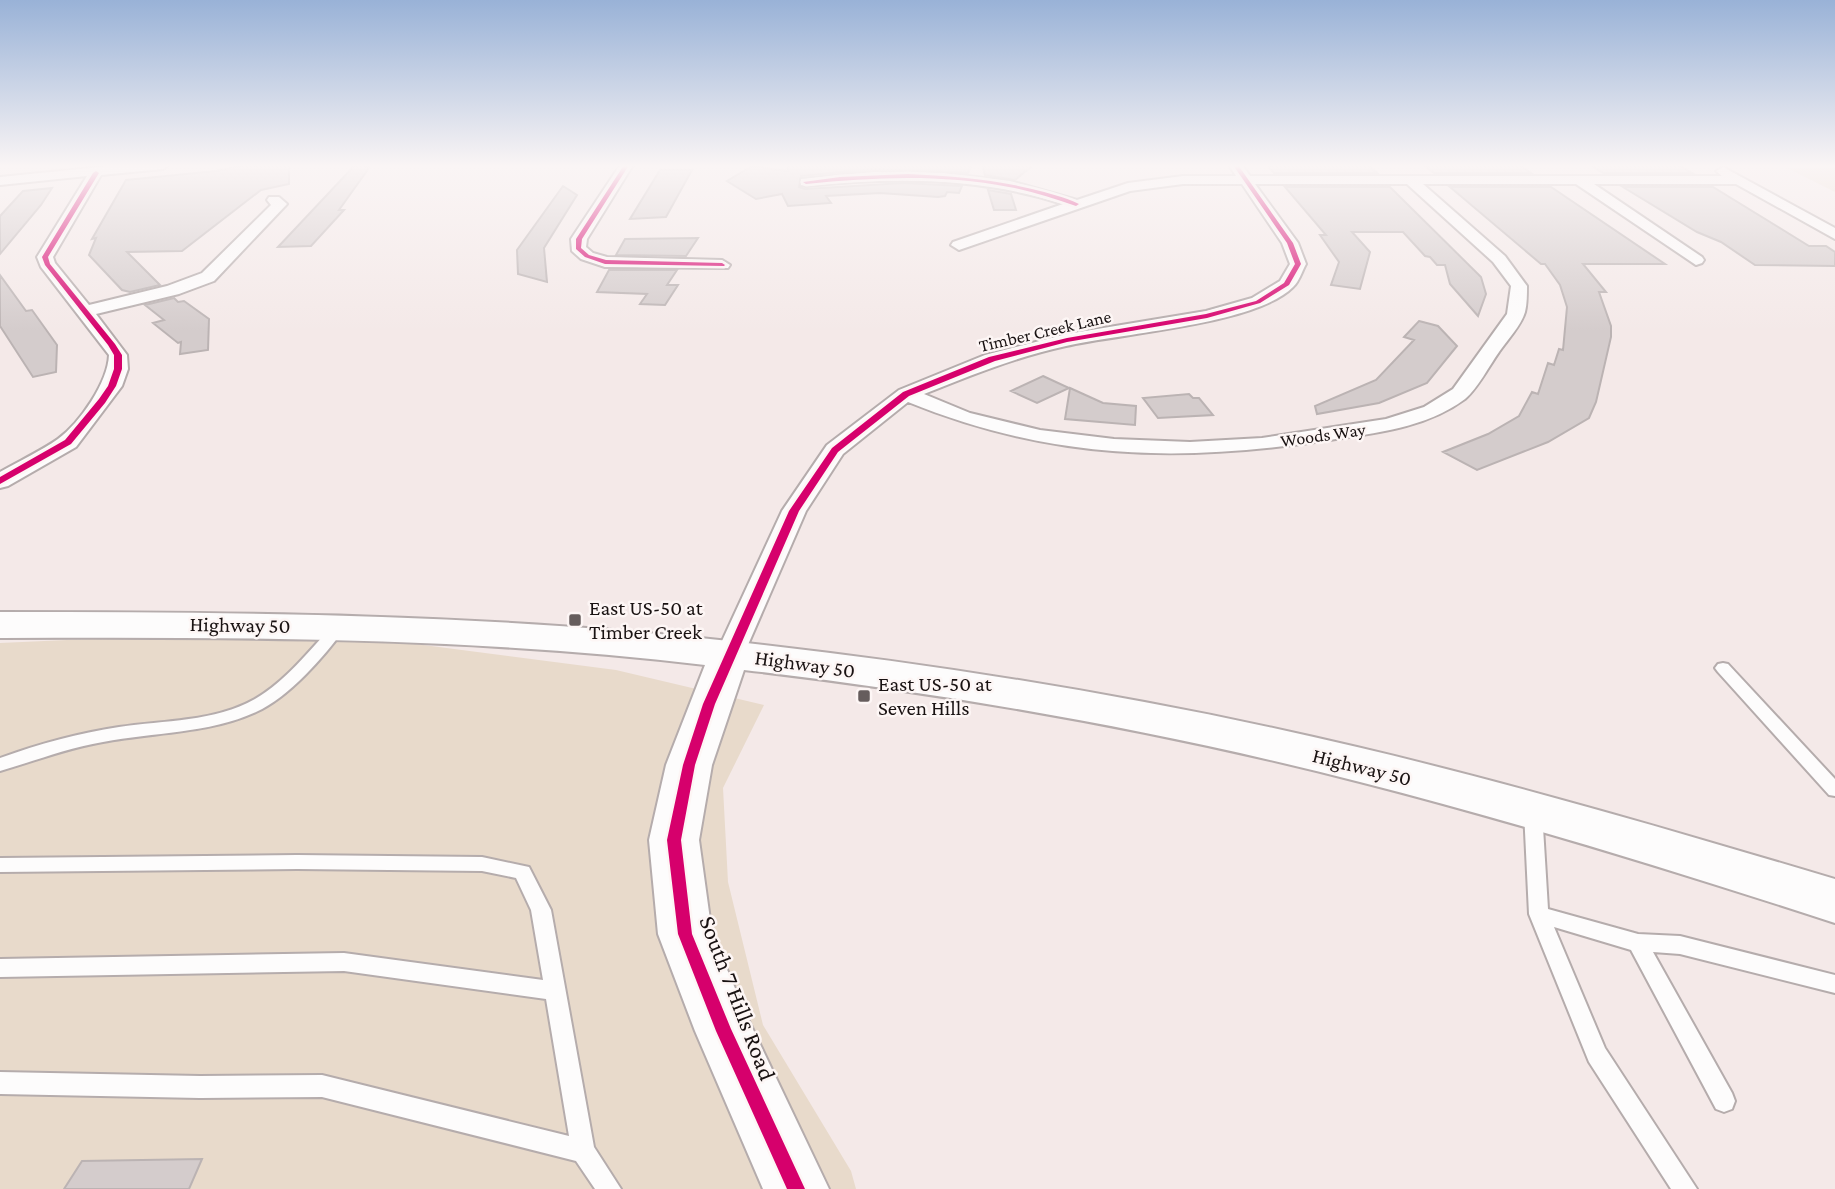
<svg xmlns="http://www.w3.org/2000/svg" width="1835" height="1189" font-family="'Crimson Pro',serif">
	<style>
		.green { fill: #e8dacb }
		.building { fill: #d4cccc; stroke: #bbb3b3; stroke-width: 2 }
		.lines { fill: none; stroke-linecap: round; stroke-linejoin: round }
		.lane-casing { stroke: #b5acac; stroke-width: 4 }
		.street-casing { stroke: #b5acac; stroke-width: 4 }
		.secondary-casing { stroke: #b5acac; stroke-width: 4 }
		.lane { fill: #fdfcfc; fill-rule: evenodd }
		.street { fill: #fdfcfc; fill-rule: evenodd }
		.secondary { fill: #fdfcfc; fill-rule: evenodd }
		.cycleway-casing { stroke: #fdf6f5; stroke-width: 5 }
		.cycleway { fill: #d6006c; fill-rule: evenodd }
		.poi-dot { fill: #665d5d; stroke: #fdf6f5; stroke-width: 2.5 }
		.labels { text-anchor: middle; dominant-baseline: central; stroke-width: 5; stroke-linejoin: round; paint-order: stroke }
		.far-street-label { font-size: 18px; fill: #191212; stroke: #fdf6f5 }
		.poi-label { font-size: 21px; fill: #191212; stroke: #fdf6f5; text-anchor: start }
		.street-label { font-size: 21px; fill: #191212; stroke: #fdf6f5 }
		.near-street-label { font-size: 24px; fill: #191212; stroke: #fdf6f5 }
	</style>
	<rect width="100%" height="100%" fill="#f4e9e8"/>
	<path class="green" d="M1787 168H1835V192Z
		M223 633 408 643 616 670 764 705 723 788 728 882 763 1025 851 1171 856 1189H0V643Z"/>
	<path class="building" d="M245 165H289V184L261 190 182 251 127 252 160 285 130 292 122 290 89 255 96 238 92 239 126 180 216 171Z
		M355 165H365L369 168 339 210H344L311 246 278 247Z
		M788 165H972L968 173 874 169 801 176 799 187 805 189 903 183 962 186 959 193 947 192 945 196 938 197 880 193 826 196 831 203 788 206 782 194 756 199 727 181 752 166 788 171Z
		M982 165H1033L1015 180 985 175Z
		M1267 165H1368L1377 173H1274Z
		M1424 165H1519L1531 173H1434Z
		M1591 165H1678L1692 173H1603Z
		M660 170H692L666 217 630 219Z
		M563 186 577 195 544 248 547 282 518 274 517 250Z
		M1285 187H1390L1481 277 1486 294 1478 316 1450 284 1445 265H1437L1430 257 1425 256 1403 232H1352L1370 252 1360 289 1331 285 1339 262 1320 235H1326Z
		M1450 187H1551L1665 264H1583L1606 292H1599L1611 326V337L1596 402 1589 418 1548 442 1477 470 1443 452 1488 434 1519 416 1532 392 1538 394 1548 363 1554 365 1559 349 1563 350 1567 307 1560 285 1545 264H1541Z
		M1623 187H1713L1809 246H1826L1835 252V266L1755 265 1721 242 1697 232Z
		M52 188 41 205 0 254V216L23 191Z
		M988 190 1011 194 1016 210H994Z
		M698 238 686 256 616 255 625 239Z
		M609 270H677L667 285H678L665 305 640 304 647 294 597 292Z
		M0 275 26 311 32 310 57 345 56 372 33 377 0 326Z
		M174 298 178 302 184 301 209 319 208 350 180 354 181 342 178 343 153 323 164 320 145 305Z
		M1419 321 1438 326 1457 346 1427 383 1379 403 1317 414 1315 406 1376 380 1414 340 1404 337Z
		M1043 376 1069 388 1037 403 1011 391Z
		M1070 388 1103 403 1136 406 1135 425 1065 419Z
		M1189 394 1193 398H1199L1213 415 1158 418 1143 398Z
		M202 1159 189 1189H64L82 1161Z"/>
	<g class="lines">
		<g class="lane-casing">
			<path id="lane" d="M338 623 345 628C324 657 289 697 256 712 208 734 154 732 103 742 67 748 35 761 0 771V758C39 744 79 733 119 727 164 720 215 722 255 699 286 681 309 651 333 625Z
				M1723 663 1728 664 1835 779V796L1829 795 1718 672 1715 668 1718 664Z
				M1533 804 1539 806 1542 811 1548 909 1638 934 1680 936 1835 975V993L1680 954 1653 952 1732 1093 1735 1101 1732 1109 1724 1112 1716 1109 1631 950 1554 927 1605 1048 1697 1189H1671L1589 1062 1529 914 1524 811 1527 806Z
				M297 855 482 857 529 867 551 910 594 1147 621 1189H595L576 1161 322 1097 200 1098 0 1094V1072L200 1076 322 1075 569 1136 546 999 344 971 0 977V959L344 953 543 980 531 910 516 878 482 871 297 869 0 872V858Z"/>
		</g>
		<g class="street-casing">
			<path id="street" d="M120 165H169L163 169 101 175 53 257 55 263 89 305 167 286 202 273 271 205 267 200 269 197H279L287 204 214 281 179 294 96 314 127 355 128 369 122 386 76 447 8 486 0 488V472C19 461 41 451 58 439 80 423 108 382 109 355L41 267 37 257 87 176 0 185V177Z
				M620 165H633L587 239 586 247 593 253 607 257 722 260 730 265 728 268 605 267 581 259 572 251 571 239Z
				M1229 165H1242L1250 176H1722L1716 171 1723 167 1835 228V239L1736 184H1594L1702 257 1704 260 1702 263 1696 265 1576 184H1423L1505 256 1527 286C1527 294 1527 304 1525 312 1521 326 1507 340 1499 352 1489 366 1478 388 1465 399 1426 428 1376 433 1329 440 1179 463 1051 460 908 402L843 454 806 511 744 654 740 661 730 663 720 661 716 654 782 511 827 445 899 390 985 355 1067 334 1206 311 1252 298 1280 281 1290 264 1282 243 1242 184H1183L1130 191 959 250 951 245 953 242 1063 204C979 177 893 177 806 186L801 185V179L874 172 942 173 1010 181 1077 200 1128 183 1183 176H1236ZM1255 184H1407L1493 262 1511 286 1507 314 1453 389 1424 407 1386 419 1262 438 1190 442 1114 439 1040 430 970 413 924 394C971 375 1016 357 1066 346 1121 333 1255 325 1293 287 1299 282 1302 271 1306 264L1298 243Z"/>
		</g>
		<g class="secondary-casing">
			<path id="secondary" d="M0 612C243 612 488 614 729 641 940 664 1150 698 1357 747 1518 785 1677 832 1835 879V923C1678 872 1520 823 1360 782 1158 730 951 694 744 670L712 765 699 840 712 934 748 1019 829 1189H763L695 1031 658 934 649 840 666 765 705 665C471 637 235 637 0 638Z"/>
		</g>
		<use href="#lane" class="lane"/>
		<use href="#street" class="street"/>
		<use href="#secondary" class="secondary"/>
		<g class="cycleway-casing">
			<path id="cycleway" d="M624 165H629L582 239 581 248 589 255 606 260 722 263 725 265 724 266 605 264 585 257 576 249V239Z
				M1233 165H1238L1293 243 1301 264 1289 285 1260 303 1207 318 1067 342 995 361 909 396 838 452 799 511 715 704 695 765 681 840 692 934 731 1029 805 1189H787L716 1031 678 934 667 840 683 765 703 704 789 511 832 448 903 392 989 357 1067 338 1206 314 1256 301 1284 283 1295 264 1287 243Z
				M96 171 99 173 48 257 50 264 115 344 122 355V369L116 386 105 403 71 444 0 484V477L65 440 99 399 108 386 114 369V355L108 345 45 265 42 257 93 173Z
				M908 174C950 176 991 179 1032 189 1048 193 1065 197 1079 204L1076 206C1054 199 1032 191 1009 187 942 174 874 177 806 184L803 182 840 177Z"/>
		</g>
		<use href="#cycleway" class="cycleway"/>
	</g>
	<linearGradient id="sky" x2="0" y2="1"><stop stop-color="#99b2d7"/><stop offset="0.5" stop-color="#faf5f5"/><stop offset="1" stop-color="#faf5f5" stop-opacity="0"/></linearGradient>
	<rect width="1835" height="332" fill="url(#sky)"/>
	<g class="poi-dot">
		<rect x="568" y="613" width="14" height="14" rx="3.5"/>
		<rect x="857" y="689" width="14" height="14" rx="3.5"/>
	</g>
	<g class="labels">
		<g class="far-street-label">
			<text transform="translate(1045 331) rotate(-13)">Timber Creek Lane</text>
			<text transform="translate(1323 435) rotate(-8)">Woods Way</text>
		</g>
		<g class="poi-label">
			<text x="589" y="608">East US-50 at<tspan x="589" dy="24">Timber Creek</tspan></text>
			<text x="878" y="684">East US-50 at<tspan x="878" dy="24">Seven Hills</tspan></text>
		</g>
		<g class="street-label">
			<text transform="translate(240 625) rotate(1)">Highway 50</text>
			<text transform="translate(805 664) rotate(8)">Highway 50</text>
			<text transform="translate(1362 767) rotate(14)">Highway 50</text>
		</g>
		<g class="near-street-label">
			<text transform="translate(738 998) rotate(69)">South 7 Hills Road</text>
		</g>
	</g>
</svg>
